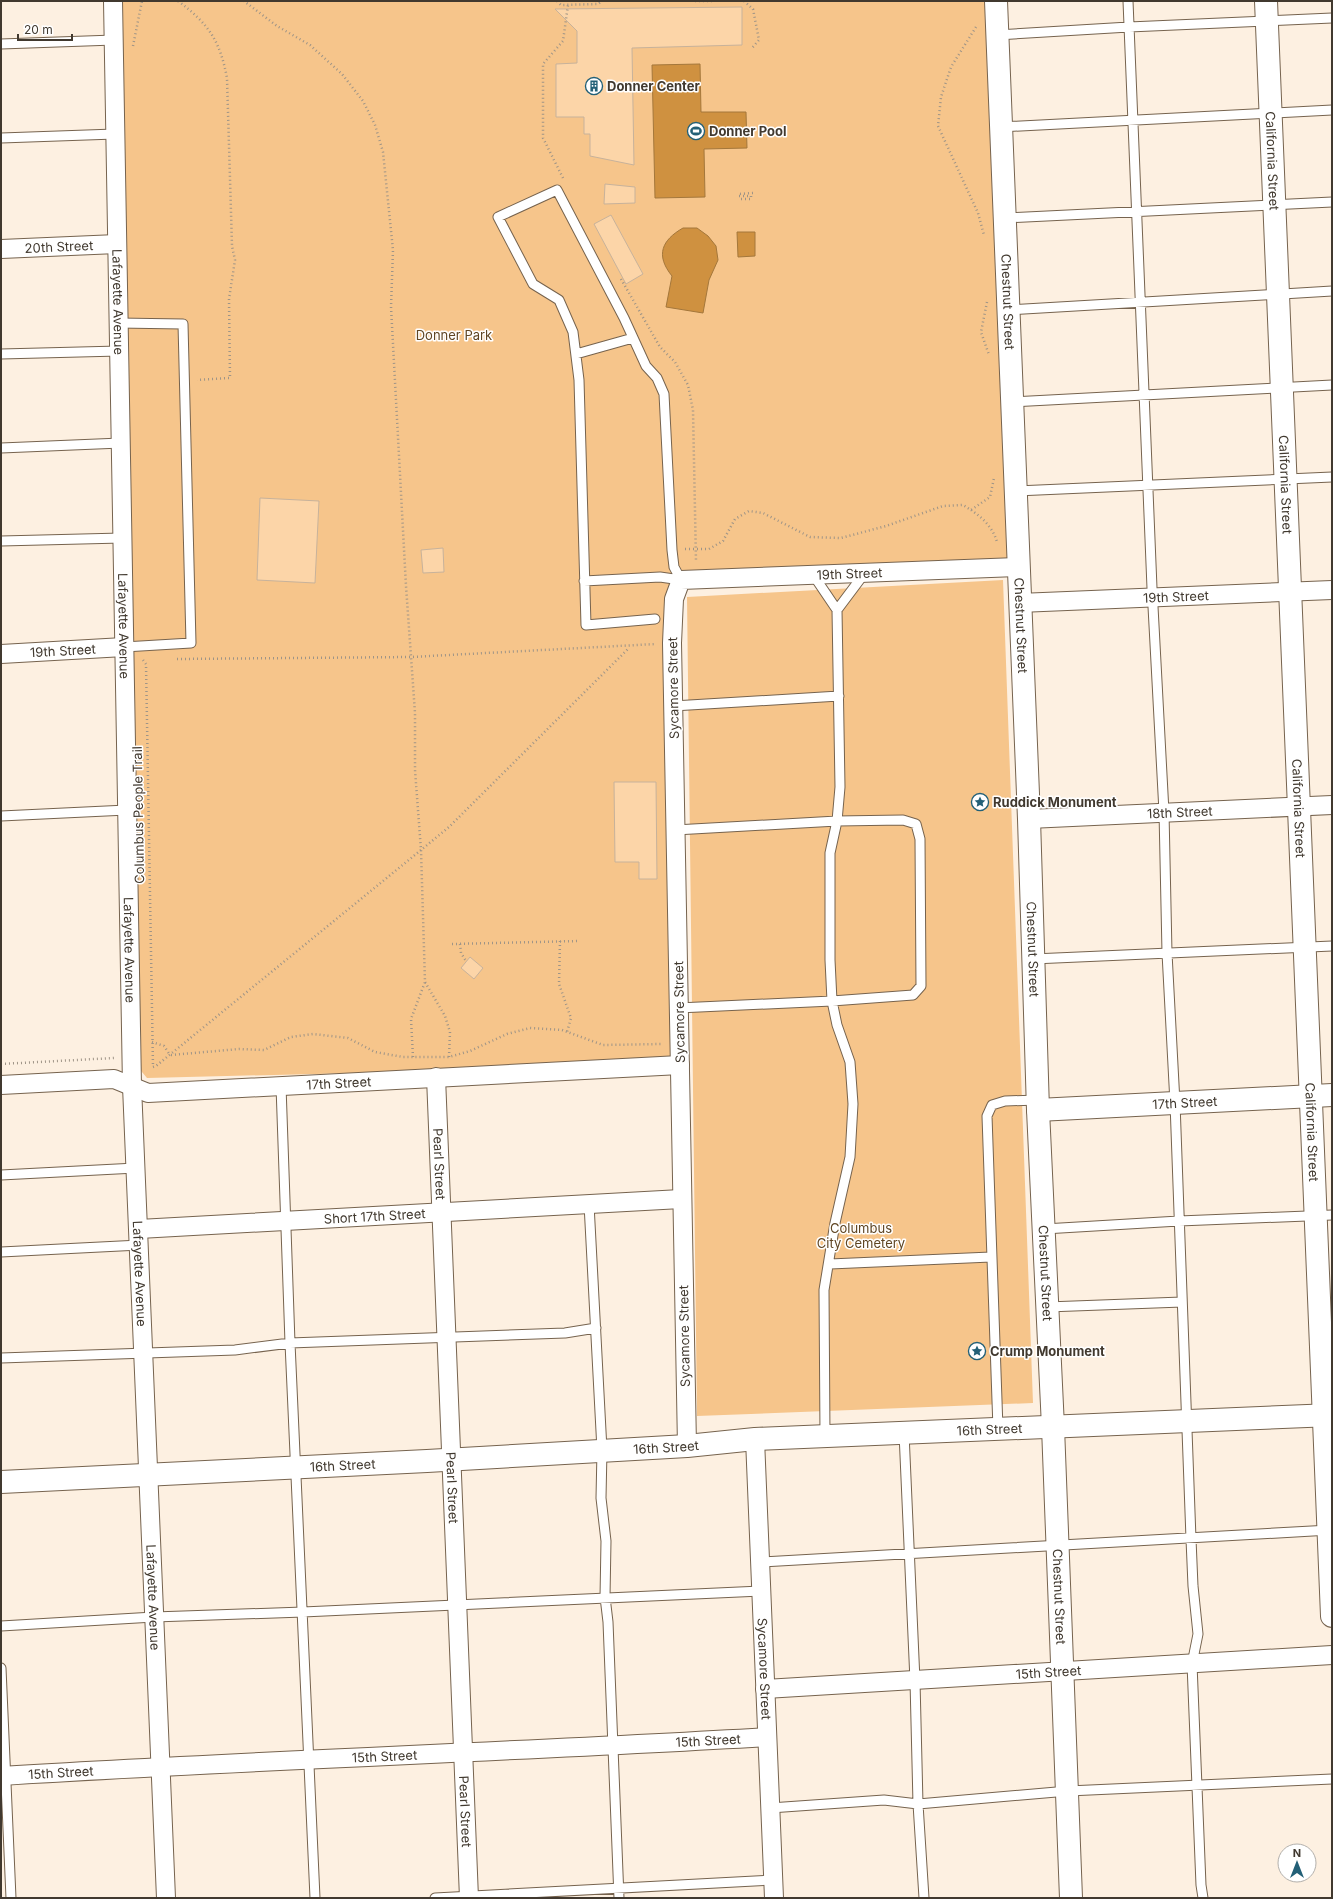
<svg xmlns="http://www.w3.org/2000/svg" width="1333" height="1899" font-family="Inter,sans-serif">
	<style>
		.green { fill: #f6c58b }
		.water { fill: #cf9140; stroke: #a4773b }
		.building { fill: #fcd5a8; stroke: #c7b29b }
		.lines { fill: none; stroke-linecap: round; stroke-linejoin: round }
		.service-casing { stroke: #76634e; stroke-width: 11 }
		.minor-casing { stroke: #76634e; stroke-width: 20 }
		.tertiary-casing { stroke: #76634e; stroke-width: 24 }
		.path { stroke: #9e9487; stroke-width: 2.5; stroke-dasharray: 1 3; stroke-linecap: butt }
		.service { stroke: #fff; stroke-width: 9 }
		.minor { stroke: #fff; stroke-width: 18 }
		.tertiary { stroke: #fff; stroke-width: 22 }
		.labels { text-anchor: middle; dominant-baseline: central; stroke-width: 3; stroke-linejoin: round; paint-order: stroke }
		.poi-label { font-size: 13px; font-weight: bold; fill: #41392f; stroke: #fff; text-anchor: start }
		.street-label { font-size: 13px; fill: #41392f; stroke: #fff }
		.park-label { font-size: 13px; fill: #5f4523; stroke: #fff }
	</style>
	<rect width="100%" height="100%" fill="#fdf0e1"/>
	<path class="green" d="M113 1H996L1017 567 681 580 680 1065 147 1078 132 1060Z
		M1003 580 1033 1403 697 1416 687 597Z"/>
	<path class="water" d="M700 64 701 112H746L747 148 704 149 705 197 655 198 652 65Z
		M683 228H697L708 236 716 246 718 260 709 280 703 313 666 307 672 276C655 255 662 240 683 228Z
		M737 232H755V256L738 257Z"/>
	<path class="building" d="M742 7V45L632 48 634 165 590 156V134H584V117H556V64L577 63V31L555 9Z
		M605 184 635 187V203L604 204Z
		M611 215 643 274 626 284 594 224Z
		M260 498 319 501 315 583 257 580Z
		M443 548 444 572 423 573 421 550Z
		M614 782H656L657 879H639V862H615Z
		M470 957 483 968 474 979 461 968Z"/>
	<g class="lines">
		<g class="service-casing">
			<path id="service" d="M1128 1 1152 588 1164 812 1167 953 1175 1103 1191 1539 1193 1586 1198 1634 1192 1664 1201 1885 1203 1898
				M997 35 1129 27 1332 18
				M1 44 114 40
				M1000 127 1332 110
				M1 138 115 134
				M1004 218 1332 202
				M1008 310 1332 291
				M118 323 183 324 191 643 124 647
				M1 354 119 351
				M576 354 633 338
				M1012 402 1332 385
				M1 448 121 443
				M1016 491 1332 477
				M1 541 122 538
				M814 576 837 610
				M584 581 660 577 681 580
				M655 619 586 625 579 380 573 332 559 300 533 284 498 217 557 190 624 318 646 366 657 378 664 394 672 550 674 567 681 580
				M673 706 839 696
				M1 816 127 810
				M675 830 837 821 903 820 916 824 920 839 921 986 913 995 832 1001 678 1008
				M1033 959 1332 946
				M281 1086 290 1343 315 1898
				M1 1175 136 1168
				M589 1204 602 1450 601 1498 606 1541 605 1597 608 1622 619 1898
				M1044 1229 1179 1221 1332 1215
				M1 1252 140 1245
				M830 1264 991 1257
				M1047 1307 1182 1302
				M1 1358 235 1350 290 1343 565 1333 596 1328
				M998 1429 987 1116 992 1105 1005 1101 1038 1100
				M904 1433 915 1681 918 1804 924 1898
				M825 1436 824 1290 835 1223 850 1157 853 1104 850 1062 837 1025 832 1001 830 960V853L837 821 840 787 837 610 864 574
				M760 1562 1330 1530
				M1 1626 154 1617 303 1612 761 1591
				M1 1668 11 1898
				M770 1808 884 1800 918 1804 1068 1791 1332 1779
				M435 1898 773 1880"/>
		</g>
		<g class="minor-casing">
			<g id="minor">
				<path id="s1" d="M113 1 132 1086 166 1898"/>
				<path id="s2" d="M1 249 117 244"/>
				<path id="s3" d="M1019 603 1332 590"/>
				<path id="s4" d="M1 654 124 647"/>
				<path id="s5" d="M1029 819 1332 805"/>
				<path id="s6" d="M436 1077 469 1898"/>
				<path id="s7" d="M1 1085 114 1079 148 1093 680 1065"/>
				<path id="s8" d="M139 1229 681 1199"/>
				<path id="s9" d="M755 1439 774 1898"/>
				<path id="s10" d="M687 1446 672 643 674 599 681 580 1017 567"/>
				<path id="s11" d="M765 1689 1332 1655"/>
				<path id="s12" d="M1 1776C256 1760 512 1752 767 1737"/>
			</g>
		</g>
		<g class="tertiary-casing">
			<g id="tertiary">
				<path id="s13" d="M996 1 1029 819 1038 1110 1053 1427 1071 1898"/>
				<path id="s14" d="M1266 1 1332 1616"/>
				<path id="s15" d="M1038 1110 1332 1095"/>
				<path id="s16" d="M1 1482 427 1461 687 1446 755 1439 1332 1415"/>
			</g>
		</g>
		<path class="path" d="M178 1C209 24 220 41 227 78L232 246 235 260 229 299 230 378 197 380
			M557 1 561 5 598 4 602 1
			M695 1H715
			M744 1 753 9 759 40 752 48
			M976 27 951 67 941 97 938 126 978 213 984 235
			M133 46 142 1
			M563 178 543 138V64L563 41 568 5
			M741 199H751V196H739V194L753 193
			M621 279 660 347 675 362 688 385 693 410 696 562
			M987 302 981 332 989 355
			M971 510C983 518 993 528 997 542
			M685 549H709L723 541 735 519 749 511 763 513 810 537 841 538 886 526 943 506 963 505 971 510 990 497 994 478
			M177 659 411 657 656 644
			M143 660 146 664 153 1067
			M560 941 559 984 571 1018 567 1032
			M452 944 579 941
			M460 944 461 953 466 961
			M152 1042 164 1046 170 1055
			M171 1055 239 1049 264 1050 291 1037 313 1034 348 1038 375 1052 403 1057H449L470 1051 507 1034 530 1028 562 1030 603 1045 662 1044
			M413 1057 411 1019 425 982
			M449 1057 450 1032 445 1016 425 982 421 850 449 827 629 648
			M1 1064 114 1058
			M153 1067 156 1066 421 850 415 770V713L406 586 391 307 393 250 383 152 375 125 363 101 342 74 310 45 277 26 244 1"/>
		<use href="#service" class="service"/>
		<use href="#minor" class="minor"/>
		<use href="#tertiary" class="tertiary"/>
	</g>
	<defs>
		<g id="building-ring" transform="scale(0.9)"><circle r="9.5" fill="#fff" stroke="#236077" stroke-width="1.5"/><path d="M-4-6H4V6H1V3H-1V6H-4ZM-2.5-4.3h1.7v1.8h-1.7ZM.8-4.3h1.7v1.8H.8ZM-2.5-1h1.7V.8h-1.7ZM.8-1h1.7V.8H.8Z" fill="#236077"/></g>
		<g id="stadium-ring" transform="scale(0.9)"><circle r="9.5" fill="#fff" stroke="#236077" stroke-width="1.5"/><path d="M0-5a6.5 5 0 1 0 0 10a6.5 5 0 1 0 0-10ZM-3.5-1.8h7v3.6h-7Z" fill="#236077"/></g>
		<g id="sight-ring" transform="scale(0.9)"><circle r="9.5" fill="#fff" stroke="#236077" stroke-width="1.5"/><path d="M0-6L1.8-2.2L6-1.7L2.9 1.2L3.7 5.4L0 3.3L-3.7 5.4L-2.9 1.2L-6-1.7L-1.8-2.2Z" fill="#236077"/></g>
	</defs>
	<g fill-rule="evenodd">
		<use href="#building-ring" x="594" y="86"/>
		<use href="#stadium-ring" x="696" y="131"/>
		<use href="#sight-ring" x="980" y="802"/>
		<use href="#sight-ring" x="977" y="1351"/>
	</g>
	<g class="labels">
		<g class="poi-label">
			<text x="607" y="86">Donner Center</text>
			<text x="709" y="131">Donner Pool</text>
			<text x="993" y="802">Ruddick Monument</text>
			<text x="990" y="1351">Crump Monument</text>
		</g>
		<g class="street-label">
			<text stroke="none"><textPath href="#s14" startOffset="160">California Street</textPath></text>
			<text stroke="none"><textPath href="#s2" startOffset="58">20th Street</textPath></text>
			<text stroke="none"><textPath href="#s1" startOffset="301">Lafayette Avenue</textPath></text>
			<text stroke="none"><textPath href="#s13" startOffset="301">Chestnut Street</textPath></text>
			<text stroke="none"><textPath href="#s14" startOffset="484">California Street</textPath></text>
			<text stroke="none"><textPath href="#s10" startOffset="1036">19th Street</textPath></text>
			<text stroke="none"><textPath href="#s3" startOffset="157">19th Street</textPath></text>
			<text stroke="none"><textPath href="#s1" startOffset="625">Lafayette Avenue</textPath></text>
			<text stroke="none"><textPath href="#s13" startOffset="625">Chestnut Street</textPath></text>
			<text stroke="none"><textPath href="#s4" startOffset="62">19th Street</textPath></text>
			<text transform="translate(673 688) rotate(-91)">Sycamore Street</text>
			<text stroke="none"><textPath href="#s14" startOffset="808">California Street</textPath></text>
			<text stroke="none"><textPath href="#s5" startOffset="151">18th Street</textPath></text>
			<text transform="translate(138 815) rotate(-91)">Columbus People Trail</text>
			<text stroke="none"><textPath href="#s1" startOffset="949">Lafayette Avenue</textPath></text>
			<text stroke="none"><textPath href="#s13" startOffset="949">Chestnut Street</textPath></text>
			<text transform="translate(679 1012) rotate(-91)">Sycamore Street</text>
			<text stroke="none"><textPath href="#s7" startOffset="341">17th Street</textPath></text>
			<text stroke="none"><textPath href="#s15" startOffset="147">17th Street</textPath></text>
			<text stroke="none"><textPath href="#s14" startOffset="1132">California Street</textPath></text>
			<text stroke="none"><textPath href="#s6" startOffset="87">Pearl Street</textPath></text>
			<text stroke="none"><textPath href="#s8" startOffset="236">Short 17th Street</textPath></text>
			<text stroke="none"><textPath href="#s13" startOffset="1273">Chestnut Street</textPath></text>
			<text stroke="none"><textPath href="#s1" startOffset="1273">Lafayette Avenue</textPath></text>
			<text transform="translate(684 1336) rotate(-91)">Sycamore Street</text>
			<text stroke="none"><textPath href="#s16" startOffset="990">16th Street</textPath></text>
			<text stroke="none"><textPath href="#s16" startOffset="666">16th Street</textPath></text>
			<text stroke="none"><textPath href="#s16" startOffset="342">16th Street</textPath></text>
			<text stroke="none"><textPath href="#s6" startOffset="411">Pearl Street</textPath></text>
			<text stroke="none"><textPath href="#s1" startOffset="1597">Lafayette Avenue</textPath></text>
			<text stroke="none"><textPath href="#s13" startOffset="1597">Chestnut Street</textPath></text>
			<text stroke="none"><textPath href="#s9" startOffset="230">Sycamore Street</textPath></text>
			<text stroke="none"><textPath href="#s11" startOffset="284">15th Street</textPath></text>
			<text stroke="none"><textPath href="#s12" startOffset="708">15th Street</textPath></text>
			<text stroke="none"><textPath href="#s12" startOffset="384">15th Street</textPath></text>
			<text stroke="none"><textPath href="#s12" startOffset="60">15th Street</textPath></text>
			<text stroke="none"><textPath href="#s6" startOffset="735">Pearl Street</textPath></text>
		</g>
		<g class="park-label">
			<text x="454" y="335">Donner Park</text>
			<text x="861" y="1228">Columbus<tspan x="861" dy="15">City Cemetery</tspan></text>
		</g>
	</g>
	<rect width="1333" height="1899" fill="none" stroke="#41392f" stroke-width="4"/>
	<g transform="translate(1297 1863)"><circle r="19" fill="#ffffff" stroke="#b3b0ac"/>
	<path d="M0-3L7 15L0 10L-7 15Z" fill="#236077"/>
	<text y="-6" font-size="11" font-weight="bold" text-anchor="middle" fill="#41392f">N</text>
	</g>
	<path d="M18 34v6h54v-6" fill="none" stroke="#41392f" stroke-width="2"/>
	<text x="24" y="34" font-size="12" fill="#41392f" stroke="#ffffff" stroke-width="3" paint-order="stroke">20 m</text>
</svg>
